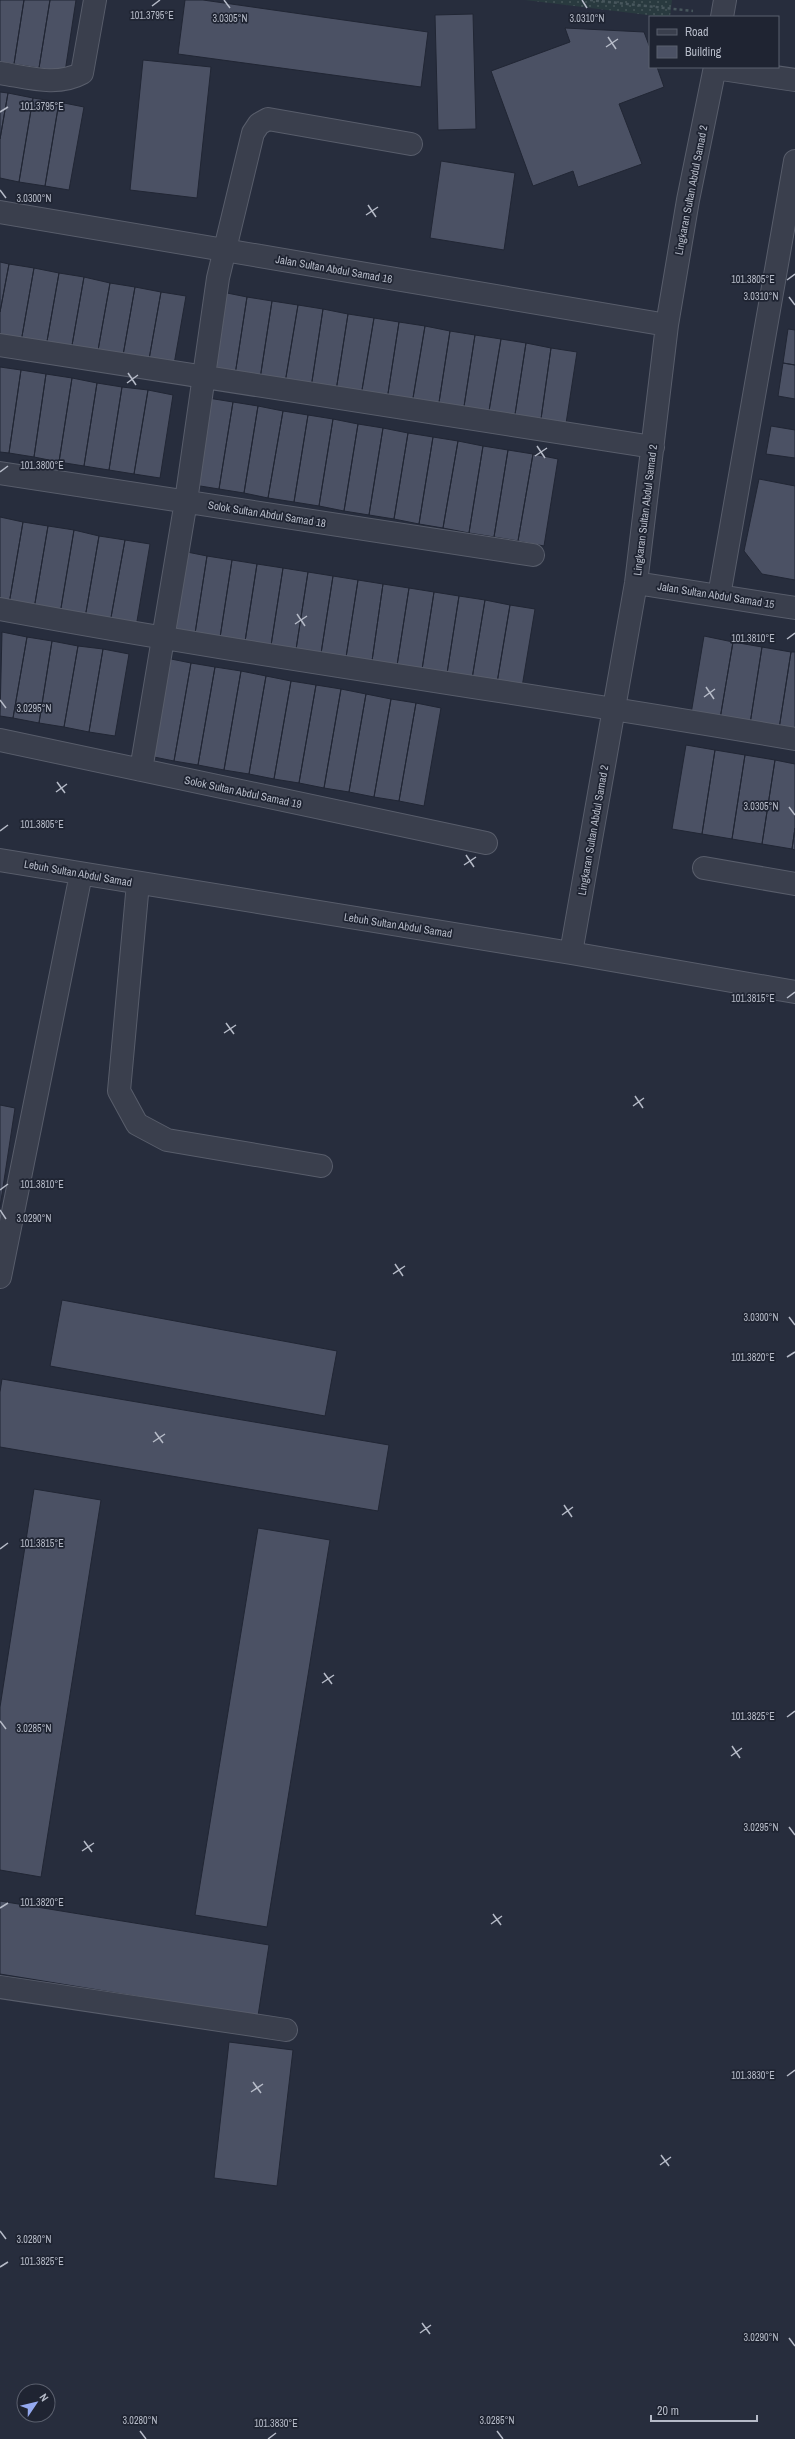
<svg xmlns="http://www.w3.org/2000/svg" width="795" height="2439" font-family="'Archivo Narrow',sans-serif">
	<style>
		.grass { fill: url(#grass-dots) }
		.building { fill: #4b5164; stroke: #212634 }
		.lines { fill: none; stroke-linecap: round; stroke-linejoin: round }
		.minor-casing { stroke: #585d6b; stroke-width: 24 }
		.path { stroke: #48575d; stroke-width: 2.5; stroke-dasharray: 3 3; stroke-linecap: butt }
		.minor { stroke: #3a3f4d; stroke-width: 22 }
		.ticks { fill: none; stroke: #b6bbc8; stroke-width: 1.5 }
		.labels { text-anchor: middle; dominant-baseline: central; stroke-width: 3.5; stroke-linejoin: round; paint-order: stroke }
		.street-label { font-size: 11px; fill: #b6bbc8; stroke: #1f2432 }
		.ticks-label { font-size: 10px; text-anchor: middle; fill: #b6bbc8; stroke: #1f2432; stroke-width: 3.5; stroke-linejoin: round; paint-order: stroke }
	</style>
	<defs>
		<pattern id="grass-dots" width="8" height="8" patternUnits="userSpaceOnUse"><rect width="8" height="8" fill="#293a3f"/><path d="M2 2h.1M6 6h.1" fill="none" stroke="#465559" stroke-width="1.8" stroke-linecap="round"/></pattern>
	</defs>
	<rect width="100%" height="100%" fill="#272d3d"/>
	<path class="grass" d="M525 0H672L670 17H664Z"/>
	<path class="building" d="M0 0H24L14 64 0 62Z
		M24 0H50L39 68 14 64Z
		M50 0H76L65 72 39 68Z
		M185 0H203L428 32 421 87 178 54Z
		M473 14 476 129 438 130 435 15Z
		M565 28 644 32 650 48V67H657L664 87 619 104 642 164 578 187 573 171 533 186 491 71 570 42Z
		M143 60 211 67 197 198 130 190Z
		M0 92 8 93 0 139Z
		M8 93 33 98 19 182 0 178V139Z
		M33 98 59 102 45 186 19 182Z
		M59 102 84 107 69 190 45 186Z
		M441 161 515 173 504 250 430 238Z
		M0 262 9 264 0 312Z
		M9 264 34 268 21 342 0 338V312Z
		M34 268 59 273 46 347 21 342Z
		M59 273 84 277 71 351 46 347Z
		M84 277 110 283 97 356 71 351Z
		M110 283 135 287 122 361 97 356Z
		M135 287 161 292 148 365 122 361Z
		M161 292 186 296 173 370 148 365Z
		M222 292 247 297 235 375 209 370Z
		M247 297 272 301 260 379 235 375Z
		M272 301 298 305 285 383 260 379Z
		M298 305 323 309 311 388 285 383Z
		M323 309 348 314 336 391 311 388Z
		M348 314 374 318 361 396 336 391Z
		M374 318 399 322 387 400 361 396Z
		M399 322 425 326 412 404 387 400Z
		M425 326 450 331 438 409 412 404Z
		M788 329 795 330V365L783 363Z
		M450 331 475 335 463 413 438 409Z
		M475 335 501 339 488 417 463 413Z
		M501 339 526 343 514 421 488 417Z
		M526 343 551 348 540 426 514 421Z
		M551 348 577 352 565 430 540 426Z
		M783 363 795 365V399L778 396Z
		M0 367 21 370 9 453 0 452Z
		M21 370 46 374 34 457 9 453Z
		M46 374 72 378 59 462 34 457Z
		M72 378 97 383 84 466 59 462Z
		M97 383 122 387 109 470 84 466Z
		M122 387 148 390 134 474 109 470Z
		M148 390 173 395 160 478 134 474Z
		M208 398 233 402 219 489 194 485Z
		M233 402 258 406 244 493 219 489Z
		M258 406 283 411 268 498 244 493Z
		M283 411 308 415 294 502 268 498Z
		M308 415 333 419 319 506 294 502Z
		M333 419 358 424 344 511 319 506Z
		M358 424 383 428 369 515 344 511Z
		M771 426 795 430V458L766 454Z
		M383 428 408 433 394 519 369 515Z
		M408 433 433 437 419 524 394 519Z
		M433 437 458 441 443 528 419 524Z
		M458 441 483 446 469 533 443 528Z
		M483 446 508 450 494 537 469 533Z
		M508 450 533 454 518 541 494 537Z
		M533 454 558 459 544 546 518 541Z
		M759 479 795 486V580L762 574 744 551Z
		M0 517 23 522 9 604 0 603Z
		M23 522 48 526 34 609 9 604Z
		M48 526 74 530 60 614 34 609Z
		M74 530 99 536 85 618 60 614Z
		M99 536 125 540 110 623 85 618Z
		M125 540 150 544 136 627 110 623Z
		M182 551 207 556 194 640 169 635Z
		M207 556 232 560 219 644 194 640Z
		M232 560 257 564 244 648 219 644Z
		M257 564 283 568 270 652 244 648Z
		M283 568 308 572 295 656 270 652Z
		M308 572 333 576 320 660 295 656Z
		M333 576 358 580 345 664 320 660Z
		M358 580 383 584 371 668 345 664Z
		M383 584 409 588 396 672 371 668Z
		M409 588 434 592 421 676 396 672Z
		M434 592 459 596 446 680 421 676Z
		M459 596 485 600 471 685 446 680Z
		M485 600 510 605 496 689 471 685Z
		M510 605 535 609 521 693 496 689Z
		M2 632 27 637 13 718 0 716Z
		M704 636 733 642 720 719 691 714Z
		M27 637 52 641 39 723 13 718Z
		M52 641 78 646 64 727 39 723Z
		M733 642 762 647 750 724 720 719Z
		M78 646 103 649 89 732 64 727Z
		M762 647 791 652 779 729 750 724Z
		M103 649 129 654 115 736 89 732Z
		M791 652H795V732L779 729Z
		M166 658 191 663 174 761 149 756Z
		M191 663 215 667 198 765 174 761Z
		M215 667 241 671 224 770 198 765Z
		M241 671 266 676 249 774 224 770Z
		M266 676 291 681 274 779 249 774Z
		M291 681 316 685 299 783 274 779Z
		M316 685 341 689 324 788 299 783Z
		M341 689 366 694 349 792 324 788Z
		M366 694 391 699 374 797 349 792Z
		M391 699 416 703 399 801 374 797Z
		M416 703 441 708 424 806 399 801Z
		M686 745 715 750 702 834 672 829Z
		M715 750 745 755 732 839 702 834Z
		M745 755 775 760 762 844 732 839Z
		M775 760 795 764V828L792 849 762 844Z
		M795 828V850L792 849Z
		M0 1105 15 1108 0 1207Z
		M62 1300 337 1351 325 1416 50 1366Z
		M2 1379 389 1445 378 1511 0 1447V1392Z
		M34 1489 101 1500 41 1877 0 1870V1707Z
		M258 1528 330 1540 267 1927 195 1915Z
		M0 1901 269 1945 258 2016 0 1974Z
		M229 2042 293 2050 277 2186 214 2178Z"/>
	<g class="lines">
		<g class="minor-casing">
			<path id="minor" d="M722 17 725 0
				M715 68 795 80
				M0 73C27 77 57 87 82 73L95 0
				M0 212 667 325
				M0 345 653 447
				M0 473 533 555
				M636 583 795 608
				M719 596 795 161
				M0 609C264 658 530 693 795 739
				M0 740 486 843
				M141 770 186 501 218 278 253 133 259 124 268 119 411 144
				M0 860 571 953 795 992
				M704 868 795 884
				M138 883 119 1091 137 1124 167 1140 321 1166
				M571 953 636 583 667 325 688 200 715 67
				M0 1277 81 874
				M0 1987 286 2030"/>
		</g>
		<path class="path" d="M590 0 693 11"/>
		<use href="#minor" class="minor"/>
	</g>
	<path class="ticks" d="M224 0 230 8M582 0 587 8M152 6 160 0M608 37 616 49M606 47 618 39M0 112 8 107M0 190 6 198M368 205 376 217M366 215 378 207M787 280 795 274M789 297 795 305M128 373 136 385M127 383 138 375M537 446 545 458M535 456 547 448M0 472 8 466M297 614 305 626M295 624 307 616M787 639 795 633M706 687 714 699M704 697 715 689M0 700 6 708M57 782 65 793M56 792 67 784M789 807 795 815M0 831 8 825M466 855 474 867M464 865 476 857M787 998 795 992M226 1023 234 1034M224 1033 236 1025M635 1096 643 1108M633 1106 644 1098M0 1190 8 1184M0 1210 6 1219M395 1264 403 1276M393 1274 405 1266M789 1317 795 1325M787 1357 795 1352M155 1432 163 1443M153 1442 165 1434M564 1505 572 1517M562 1515 573 1507M0 1549 8 1543M324 1673 332 1684M322 1683 334 1675M787 1717 795 1711M0 1721 6 1729M732 1746 740 1758M731 1756 742 1748M789 1827 795 1835M84 1841 92 1852M82 1851 94 1843M0 1908 8 1903M493 1914 501 1925M491 1924 502 1916M787 2076 795 2070M253 2082 261 2093M251 2092 263 2084M661 2155 669 2166M660 2165 671 2157M0 2231 6 2239M0 2267 8 2262M422 2323 430 2334M420 2333 431 2325M789 2338 795 2346M140 2431 146 2439M497 2431 503 2439M268 2439 276 2433"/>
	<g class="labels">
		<g class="street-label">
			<text transform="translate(691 190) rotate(-79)">Lingkaran Sultan Abdul Samad 2</text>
			<text transform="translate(334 269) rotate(10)">Jalan Sultan Abdul Samad 16</text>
			<text transform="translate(645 510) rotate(-83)">Lingkaran Sultan Abdul Samad 2</text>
			<text transform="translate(267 514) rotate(9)">Solok Sultan Abdul Samad 18</text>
			<text transform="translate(716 595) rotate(9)">Jalan Sultan Abdul Samad 15</text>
			<text transform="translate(243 792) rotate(12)">Solok Sultan Abdul Samad 19</text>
			<text transform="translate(593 830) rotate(-80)">Lingkaran Sultan Abdul Samad 2</text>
			<text transform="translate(78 873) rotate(10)">Lebuh Sultan Abdul Samad</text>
			<text transform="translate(398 925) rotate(9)">Lebuh Sultan Abdul Samad</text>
		</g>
	</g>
	<g class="ticks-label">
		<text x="152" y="19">101.3795°E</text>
		<text x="230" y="22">3.0305°N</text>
		<text x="587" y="22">3.0310°N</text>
		<text x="42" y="110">101.3795°E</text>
		<text x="34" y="202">3.0300°N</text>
		<text x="753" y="283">101.3805°E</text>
		<text x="761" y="300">3.0310°N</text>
		<text x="42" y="469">101.3800°E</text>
		<text x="753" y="642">101.3810°E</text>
		<text x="34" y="712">3.0295°N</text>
		<text x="761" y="810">3.0305°N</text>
		<text x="42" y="828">101.3805°E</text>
		<text x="753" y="1002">101.3815°E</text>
		<text x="42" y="1188">101.3810°E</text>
		<text x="34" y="1222">3.0290°N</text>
		<text x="761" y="1321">3.0300°N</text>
		<text x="753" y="1361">101.3820°E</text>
		<text x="42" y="1547">101.3815°E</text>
		<text x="753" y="1720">101.3825°E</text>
		<text x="34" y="1732">3.0285°N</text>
		<text x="761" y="1831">3.0295°N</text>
		<text x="42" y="1906">101.3820°E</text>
		<text x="753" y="2079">101.3830°E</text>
		<text x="34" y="2243">3.0280°N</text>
		<text x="42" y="2265">101.3825°E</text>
		<text x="761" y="2341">3.0290°N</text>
		<text x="140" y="2424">3.0280°N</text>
		<text x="497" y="2424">3.0285°N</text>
		<text x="276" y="2427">101.3830°E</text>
	</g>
	<rect x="649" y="16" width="130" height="52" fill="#1f2432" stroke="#5b606e"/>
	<rect x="657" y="29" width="20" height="6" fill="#3a3f4d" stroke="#5b606e"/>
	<text x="685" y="36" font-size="12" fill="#b6bbc8">Road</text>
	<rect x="657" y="46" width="20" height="12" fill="#4b5164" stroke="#5b606e"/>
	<text x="685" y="56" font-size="12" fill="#b6bbc8">Building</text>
	<g transform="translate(36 2403) rotate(55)"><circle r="19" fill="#1f2432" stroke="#5b606e"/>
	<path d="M0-3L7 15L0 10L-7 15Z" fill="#94a9f0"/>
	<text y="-6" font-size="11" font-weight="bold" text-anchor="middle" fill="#b6bbc8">N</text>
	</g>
	<path d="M651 2415v6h106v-6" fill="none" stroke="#b6bbc8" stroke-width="2"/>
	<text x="657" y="2415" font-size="12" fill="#b6bbc8" stroke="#1f2432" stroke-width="3" paint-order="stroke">20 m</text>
</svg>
